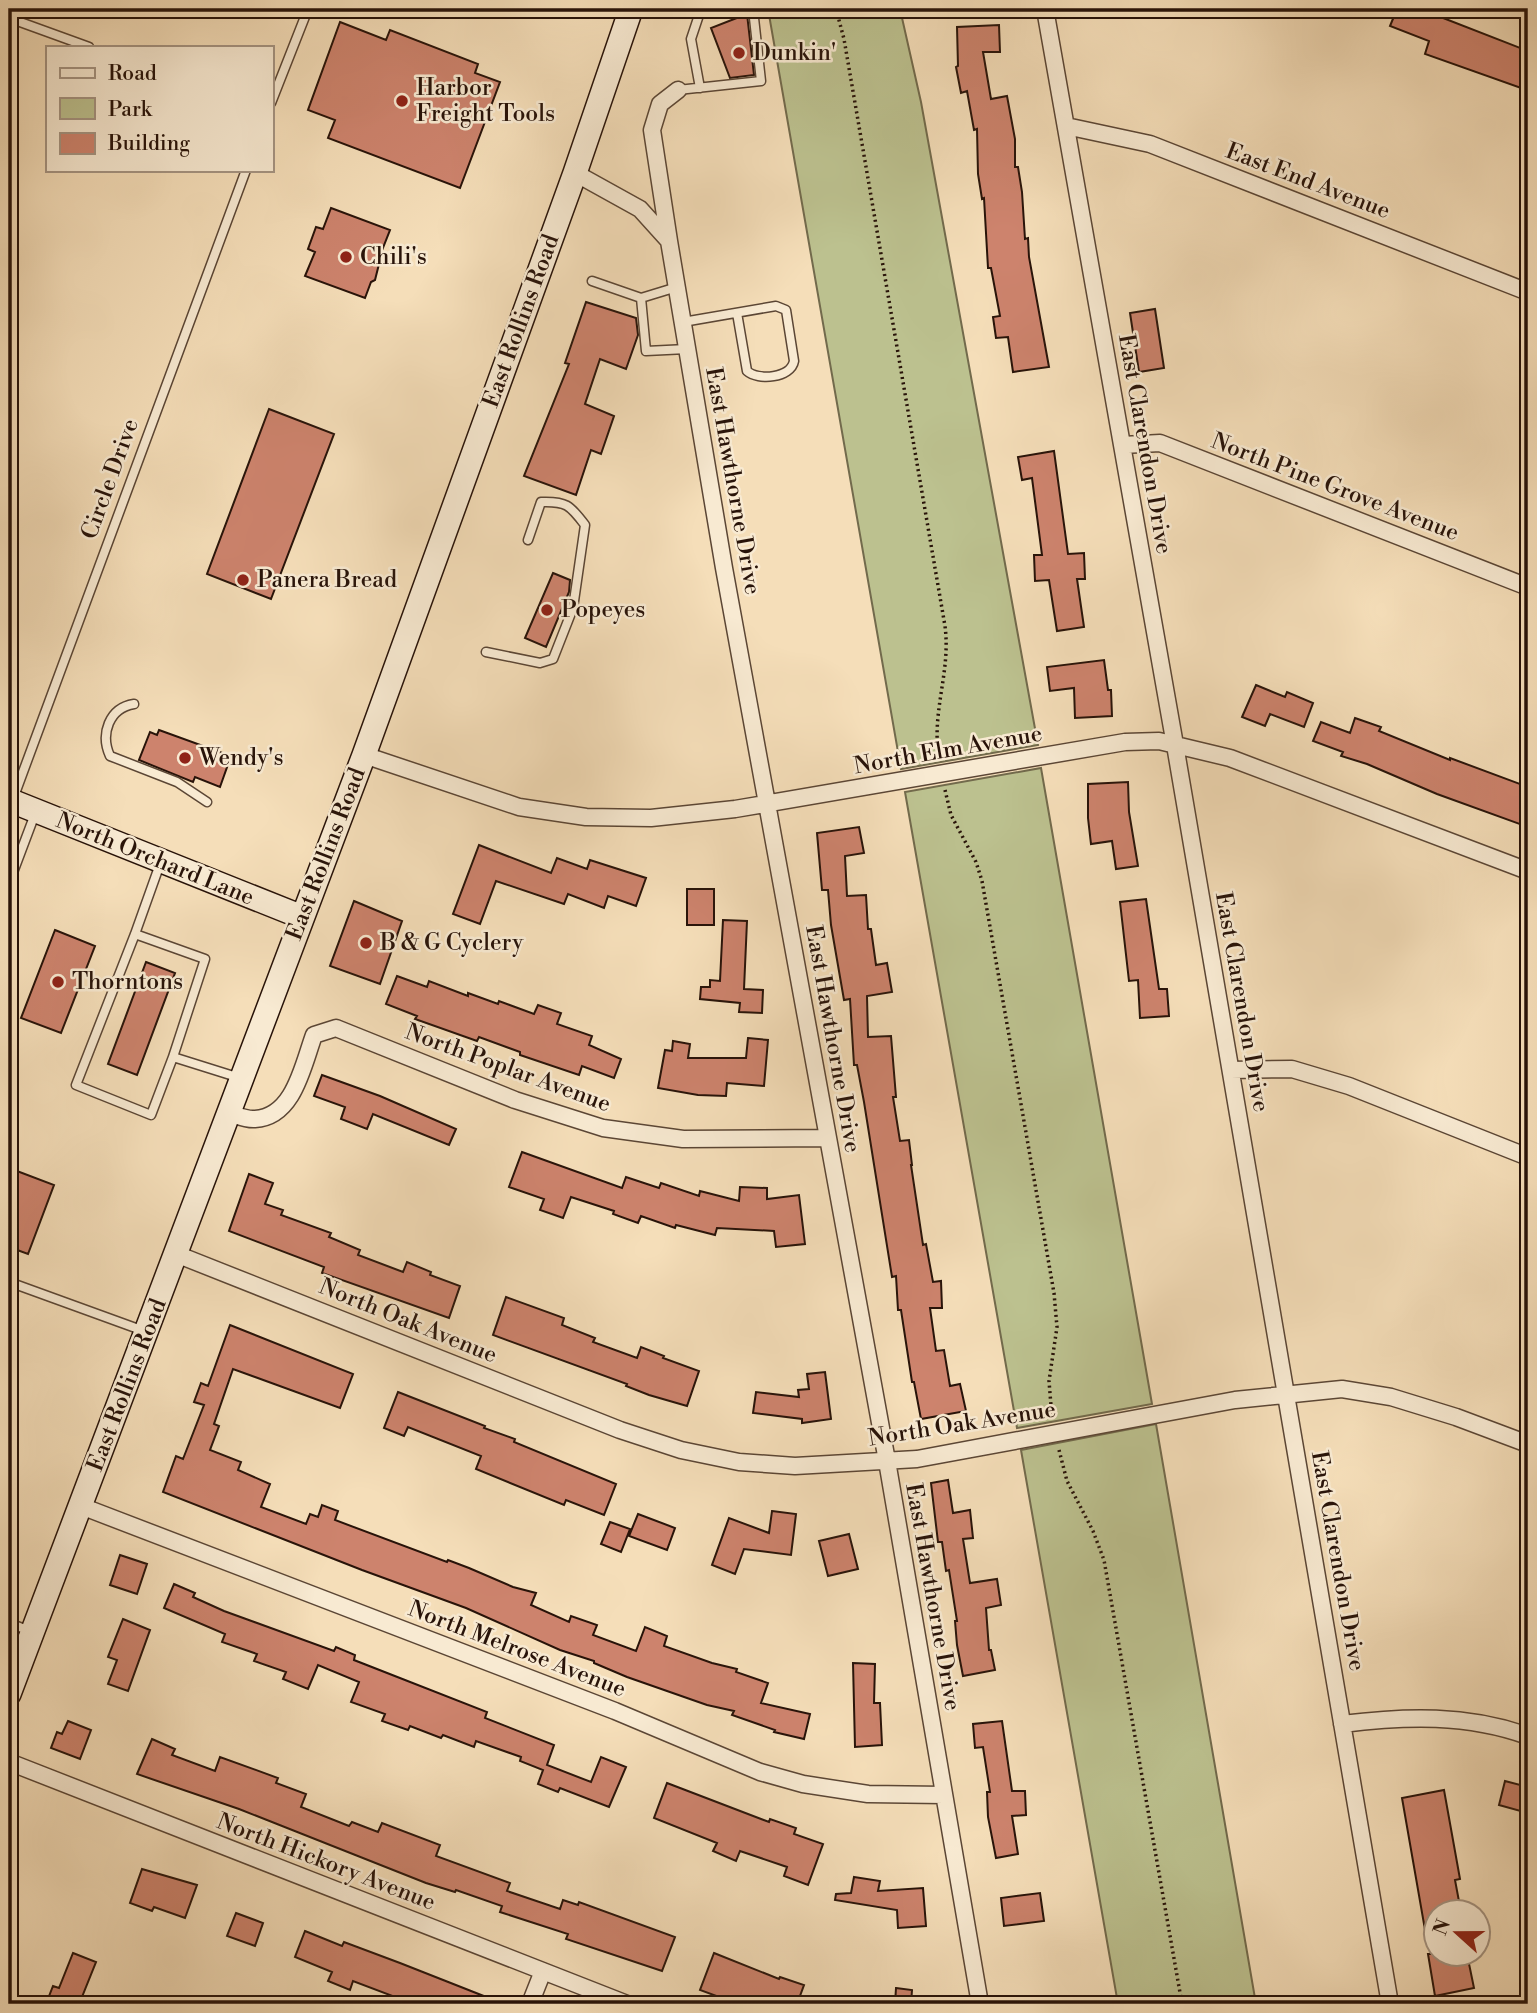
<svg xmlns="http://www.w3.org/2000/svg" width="1537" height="2013" font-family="'Libre Bodoni',serif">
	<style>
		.green { fill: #bcc18f; stroke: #726a4c; stroke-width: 2 }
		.building { fill: #cd836d; stroke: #281309; stroke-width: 2 }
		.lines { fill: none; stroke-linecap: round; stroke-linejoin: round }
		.lane-casing { stroke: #5b4635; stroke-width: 11 }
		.street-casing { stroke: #5b4635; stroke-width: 19 }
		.secondary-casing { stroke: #281309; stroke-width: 26 }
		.path { stroke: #281309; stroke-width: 3.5; stroke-dasharray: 2 3.5; stroke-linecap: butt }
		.lane { stroke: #f8ead2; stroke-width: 8 }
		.street { stroke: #f8ead2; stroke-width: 16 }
		.secondary { stroke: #f8ead2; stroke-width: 23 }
		.poi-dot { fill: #8f2418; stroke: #f8ead2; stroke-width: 2.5 }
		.labels { text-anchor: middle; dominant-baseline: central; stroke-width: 5; stroke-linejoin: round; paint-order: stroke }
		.poi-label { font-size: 23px; fill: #281309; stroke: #f8ead2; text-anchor: start }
		.street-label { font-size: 23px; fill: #281309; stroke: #f8ead2 }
	</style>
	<rect width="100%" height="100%" fill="#f5deb9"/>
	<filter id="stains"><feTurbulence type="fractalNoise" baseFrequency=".00286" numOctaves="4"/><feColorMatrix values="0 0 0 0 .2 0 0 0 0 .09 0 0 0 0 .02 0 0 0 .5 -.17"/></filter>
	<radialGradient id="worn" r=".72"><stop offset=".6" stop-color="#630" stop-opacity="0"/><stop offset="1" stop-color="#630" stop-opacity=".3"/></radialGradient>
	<path class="green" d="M768 9H900L921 102 1038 745 901 769Z
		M1041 768 1152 1404 1017 1428 905 792Z
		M1156 1424 1256 2004H1118L1021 1450Z"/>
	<path class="building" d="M1397 9H1414L1438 16 1528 51V68L1521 88 1425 54 1429 41 1390 26Z
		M747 14 754 75 730 78 711 28Z
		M340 22 386 40 390 30 478 64 475 73 500 82 460 188 328 138 335 120 308 110Z
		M999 25 1000 52H983L991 99 1007 96 1015 139V167H1018L1022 192 1025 239 1028 238 1029 257 1049 367 1013 372 1008 337 996 338 993 317 1000 316 991 268H988L984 198 982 199 978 174 977 129 974 130 967 91 961 93 956 67 958 66 957 27Z
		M331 208 390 230 377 263 379 264 375 280 371 282 365 298 305 276 315 252 308 249 316 227 323 229Z
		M586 302 636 318 638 335 626 369 600 359 585 404 614 416 601 454 591 450 576 495 524 476 569 364 565 363Z
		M1155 309 1164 368 1139 372 1130 313Z
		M269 409 334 434 271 599 207 574Z
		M1054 451 1068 554 1084 553 1085 579H1077L1084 627 1057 631 1049 580 1035 581 1034 555H1042L1032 478 1022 480 1018 457Z
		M553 573 570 580 569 592 546 647 525 638Z
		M1104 660 1108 690H1111L1112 716 1075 718 1074 688 1050 691 1047 667Z
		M1256 685 1285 697 1287 692 1313 703 1304 727 1270 714 1265 726 1242 717Z
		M1355 718 1381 727 1379 731 1450 760V758L1528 787V827L1437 794 1367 764 1341 756 1343 752 1313 741 1321 722 1350 733Z
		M159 730 231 756 220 787 195 777 193 782 139 760 150 732 157 735Z
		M1128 782 1129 812 1138 866 1116 869 1112 841 1091 844 1088 818V784Z
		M859 827 864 853 845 856 847 896 866 895 868 929H871L876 965 887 963 892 992 867 996 868 1037 891 1036 896 1097H893L900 1141 909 1140 912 1165H911L923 1245 926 1244 933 1282 941 1281 942 1308H930L936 1351 944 1350 950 1386 960 1384 966 1411 921 1419 914 1382H912L901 1310H898L896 1276 892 1277 864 1102 857 1065H854L850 999 844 1000 831 925 828 890H822L817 833Z
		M479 845 551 873 557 858 587 869 590 860 646 878 636 906 608 896 604 908 568 894 564 904 496 881 480 924 453 914Z
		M687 889H714V925H687Z
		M1146 899 1159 989H1167L1169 1016 1140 1018 1138 980 1129 981 1120 902Z
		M354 901 402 921 380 984 330 966Z
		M723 920 747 921 744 989 763 990 762 1013 739 1012 740 1003 700 999 701 987H710V980L720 981Z
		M55 930 95 946 61 1033 21 1018Z
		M146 962 175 973 137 1075 108 1064Z
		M397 976 427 987 429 981 468 996V993L498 1004 499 1001 534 1014 538 1005 561 1013 557 1024 592 1036 589 1045 621 1059 614 1078 582 1066 579 1075 520 1055V1052L479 1037 477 1041 415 1019 417 1016 386 1004Z
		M748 1038 768 1040 764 1086 727 1083 726 1096 698 1095 658 1088 665 1050 672 1051 673 1041 690 1044 688 1058H746Z
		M322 1075 380 1096 456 1129 449 1145 373 1114 367 1129 341 1119 345 1107 314 1096Z
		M522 1152 622 1188 626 1177 659 1188 661 1183 699 1196 700 1191 739 1201 740 1187 767 1188V1199L799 1195 805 1244 776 1247 774 1231 717 1228 715 1235 676 1225 675 1228 641 1216 638 1223 613 1214 614 1211 571 1197 563 1218 540 1210 544 1199 509 1187Z
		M9 1168 54 1185 28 1254 9 1247Z
		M249 1174 273 1183 265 1204 283 1210 281 1215 331 1233 329 1237 360 1250 358 1255 403 1272 407 1262 431 1272 430 1275 460 1286 449 1318 322 1273 324 1267 229 1231Z
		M506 1297 564 1318 562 1325 595 1338 593 1342 637 1358 641 1347 664 1356 663 1358 699 1371 687 1406 649 1395 626 1386 627 1384 493 1335Z
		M230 1325 353 1374 340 1408 233 1369 214 1424 219 1426 210 1450 241 1462 238 1470 270 1484 261 1507 306 1524 310 1514 318 1517 322 1505 338 1511 335 1520 447 1562 448 1560 469 1568 513 1587 536 1593 531 1605 569 1622 571 1616 597 1625 593 1635 636 1651 645 1627 667 1636 664 1646 712 1663 737 1669 736 1672 768 1683 761 1703 810 1714 804 1739 774 1732 775 1730 732 1715 734 1711 707 1705 627 1677 594 1663V1661L560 1650 466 1608 362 1570 163 1492 176 1456 183 1459 204 1405 194 1402 201 1383 208 1386Z
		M825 1372 831 1419 802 1423V1419L753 1413 756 1392 799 1397 798 1390 809 1389 807 1374Z
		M398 1392 485 1426 484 1428 515 1439 514 1442 616 1484 604 1515 566 1500 564 1505 476 1469 481 1456 408 1427 404 1436 384 1428Z
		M948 1480 953 1513 970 1510 973 1538 963 1539 970 1583 997 1579 1001 1605 986 1608 989 1650H991L995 1670 963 1676 957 1645 955 1621H957L949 1570 946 1571 942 1542H938L931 1483Z
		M772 1511 796 1514 791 1555 744 1549 735 1574 712 1565 729 1518 769 1533Z
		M638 1514 675 1528 667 1550 629 1536Z
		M610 1522 630 1529 621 1552 601 1544Z
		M849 1534 858 1569 828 1576 819 1541Z
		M120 1555 147 1564 137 1594 110 1585Z
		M174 1584 195 1593 193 1597 224 1611 334 1651 336 1647 355 1655 354 1660 487 1712 485 1718 554 1745 547 1765 591 1782 601 1757 626 1767 609 1807 560 1788 558 1792 538 1784 543 1770 520 1761 521 1757 476 1741 474 1747 443 1735 441 1738 410 1726 408 1730 382 1721 385 1714 351 1702 359 1682 318 1665 308 1689 283 1679 286 1672 254 1661 257 1654 222 1642 225 1634 164 1608Z
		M123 1619 150 1630 128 1691 108 1684 117 1660 108 1657Z
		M853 1663 875 1664 874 1703H880L882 1745 855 1747Z
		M68 1721 91 1730 80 1759 51 1748 57 1732 62 1734Z
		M1002 1721 1012 1791H1025L1026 1815 1012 1816 1018 1854 996 1858 988 1817 987 1792H990L983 1747 975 1748 973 1724Z
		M152 1739 175 1749 172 1755 215 1771 220 1757 278 1778 276 1783 306 1794 301 1807 349 1826 352 1822 378 1832 382 1823 440 1845 436 1856 510 1883 507 1891 560 1909 563 1900 578 1905 579 1902 675 1937 662 1971 566 1939 568 1934 500 1912 502 1906 456 1890 455 1892 426 1883 239 1809 137 1774Z
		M1505 1781 1528 1787V1813L1499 1805Z
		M667 1783 769 1822 770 1819 796 1828 794 1834 823 1844 808 1885 784 1876 787 1867 740 1851 736 1861 713 1851 717 1843 654 1818Z
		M1444 1790 1460 1879 1455 1880 1461 1912H1436V1946L1428 1947 1402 1798Z
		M142 1869 197 1885 185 1918 154 1907 152 1911 130 1903Z
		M854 1877 880 1881 878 1891 923 1888 926 1926 898 1928 897 1910 835 1900 836 1894 851 1893Z
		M1040 1893 1044 1921 1004 1926 1001 1898Z
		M236 1913 263 1923 255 1946 227 1936Z
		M305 1931 342 1946 344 1942 400 1963 499 2002V2004H407L397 2001 398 1998 353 1981 350 1990 328 1981 332 1972 295 1957Z
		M73 1953 96 1962 82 1997 97 2004H46L53 1986 59 1988Z
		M714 1953 779 1979 780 1977 804 1985 797 2004H738L700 1990Z
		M1428 1954H1467L1474 1988 1435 1996Z
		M896 1988 912 1990 911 2004H895Z"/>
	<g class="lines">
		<g class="lane-casing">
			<path id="lane" d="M9 18 89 47
				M700 88 691 39 701 9
				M678 90 761 81 753 9
				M271 103 308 9
				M592 281 641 298 677 287
				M641 298 646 351 687 349
				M683 322 776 306 786 310 794 361C791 378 758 381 747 371L737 313
				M486 652 540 663 553 659 573 608 585 525C570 505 566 501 541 502L528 540
				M134 704C109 708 100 734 110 756L177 782 207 802
				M13 799 246 170
				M160 864 135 934 76 1085 151 1115 173 1057 240 1078
				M9 883 35 814
				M135 934 205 959 173 1057
				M9 1282 144 1331
				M9 1623 30 1631"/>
		</g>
		<g class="street-casing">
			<path id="street" d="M1045 9 1175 745 1390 2004
				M678 90 660 104 652 130 669 241 724 568 887 1461 980 2004
				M1066 126 1150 144 1528 292
				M575 173 640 209 668 240
				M1123 445 1160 443 1528 587
				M364 755 519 807 586 817 651 818 735 809 1125 742 1159 741 1230 758 1528 871
				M1231 1070 1292 1069 1349 1086 1528 1157
				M229 1113C236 1115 247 1120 255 1119 294 1117 303 1065 314 1035L336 1028 515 1100 603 1128 683 1139 828 1138
				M176 1254 620 1430 681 1450 739 1462 795 1466 917 1459 1235 1400 1342 1389 1391 1397 1456 1417 1528 1444
				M81 1506 615 1711 760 1772 803 1784 868 1794 944 1795
				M1342 1724C1406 1716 1467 1714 1528 1736
				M9 1762 627 2004
				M530 2004 543 1971"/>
		</g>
		<g class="secondary-casing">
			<path id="secondary" d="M9 800 302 917
				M9 1694 364 755 575 173 631 9"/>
		</g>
		<path class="path" d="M836 9 844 39 945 626C951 673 931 711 939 759
			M945 790 951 815 976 862 982 881 1054 1293 1057 1327 1049 1381 1052 1418
			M1059 1450 1067 1481 1093 1531 1104 1560 1182 2004"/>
		<use href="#lane" class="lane"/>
		<use href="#street" class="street"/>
		<use href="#secondary" class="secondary"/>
	</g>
	<g class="poi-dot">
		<circle cx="739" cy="53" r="7"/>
		<circle cx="402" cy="101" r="7"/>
		<circle cx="346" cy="257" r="7"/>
		<circle cx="243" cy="580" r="7"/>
		<circle cx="547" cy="610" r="7"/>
		<circle cx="185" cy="758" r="7"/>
		<circle cx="366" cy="943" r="7"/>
		<circle cx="58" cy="982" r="7"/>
	</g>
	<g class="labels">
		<g class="poi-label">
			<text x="753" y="53">Dunkin'</text>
			<text x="416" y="88">Harbor<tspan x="416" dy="26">Freight Tools</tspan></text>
			<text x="360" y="257">Chili's</text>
			<text x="257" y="580">Panera Bread</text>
			<text x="561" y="610">Popeyes</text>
			<text x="199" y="758">Wendy's</text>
			<text x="380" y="943">B &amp; G Cyclery</text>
			<text x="72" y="982">Thorntons</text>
		</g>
		<g class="street-label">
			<text transform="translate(1308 181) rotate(21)">East End Avenue</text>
			<text transform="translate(521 321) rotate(-70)">East Rollins Road</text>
			<text transform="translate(1145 444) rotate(80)">East Clarendon Drive</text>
			<text transform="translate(110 479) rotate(-70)">Circle Drive</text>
			<text transform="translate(733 481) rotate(80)">East Hawthorne Drive</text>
			<text transform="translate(1335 487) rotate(21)">North Pine Grove Avenue</text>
			<text transform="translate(948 750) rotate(-10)">North Elm Avenue</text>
			<text transform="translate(326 854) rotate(-69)">East Rollins Road</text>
			<text transform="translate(155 859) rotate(22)">North Orchard Lane</text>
			<text transform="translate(1242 1002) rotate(80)">East Clarendon Drive</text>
			<text transform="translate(833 1039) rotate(80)">East Hawthorne Drive</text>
			<text transform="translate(508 1068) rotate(20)">North Poplar Avenue</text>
			<text transform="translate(408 1321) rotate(22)">North Oak Avenue</text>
			<text transform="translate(127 1385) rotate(-69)">East Rollins Road</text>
			<text transform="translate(962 1424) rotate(-9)">North Oak Avenue</text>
			<text transform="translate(1338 1561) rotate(80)">East Clarendon Drive</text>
			<text transform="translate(933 1597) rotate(80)">East Hawthorne Drive</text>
			<text transform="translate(517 1649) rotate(21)">North Melrose Avenue</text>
			<text transform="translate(326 1862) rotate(21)">North Hickory Avenue</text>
		</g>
	</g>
	<rect width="1537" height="2013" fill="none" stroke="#f5deb9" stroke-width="35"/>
	<rect x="10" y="10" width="1516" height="1992" fill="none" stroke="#281309" stroke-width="3.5"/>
	<rect x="18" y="18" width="1502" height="1978" fill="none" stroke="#281309" stroke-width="2"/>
	<rect x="46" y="46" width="228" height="126" fill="#f8ead2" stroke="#a59482" stroke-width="2"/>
	<rect x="60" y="68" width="35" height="10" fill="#f8ead2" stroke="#a59482" stroke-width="2"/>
	<text x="108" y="80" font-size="21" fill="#281309">Road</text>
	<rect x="60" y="98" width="35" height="21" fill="#bcc18f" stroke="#a59482" stroke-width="2"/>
	<text x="108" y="116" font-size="21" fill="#281309">Park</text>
	<rect x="60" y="133" width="35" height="21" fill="#cd836d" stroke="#a59482" stroke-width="2"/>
	<text x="108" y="150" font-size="21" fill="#281309">Building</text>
	<g transform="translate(1457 1933) rotate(291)"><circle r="33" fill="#f8ead2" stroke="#a59482" stroke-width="2"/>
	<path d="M0-5L12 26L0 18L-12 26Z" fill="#8f2418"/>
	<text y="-10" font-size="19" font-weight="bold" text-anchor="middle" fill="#281309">N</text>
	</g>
	<rect width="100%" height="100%" filter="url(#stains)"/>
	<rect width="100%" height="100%" fill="url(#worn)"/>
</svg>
